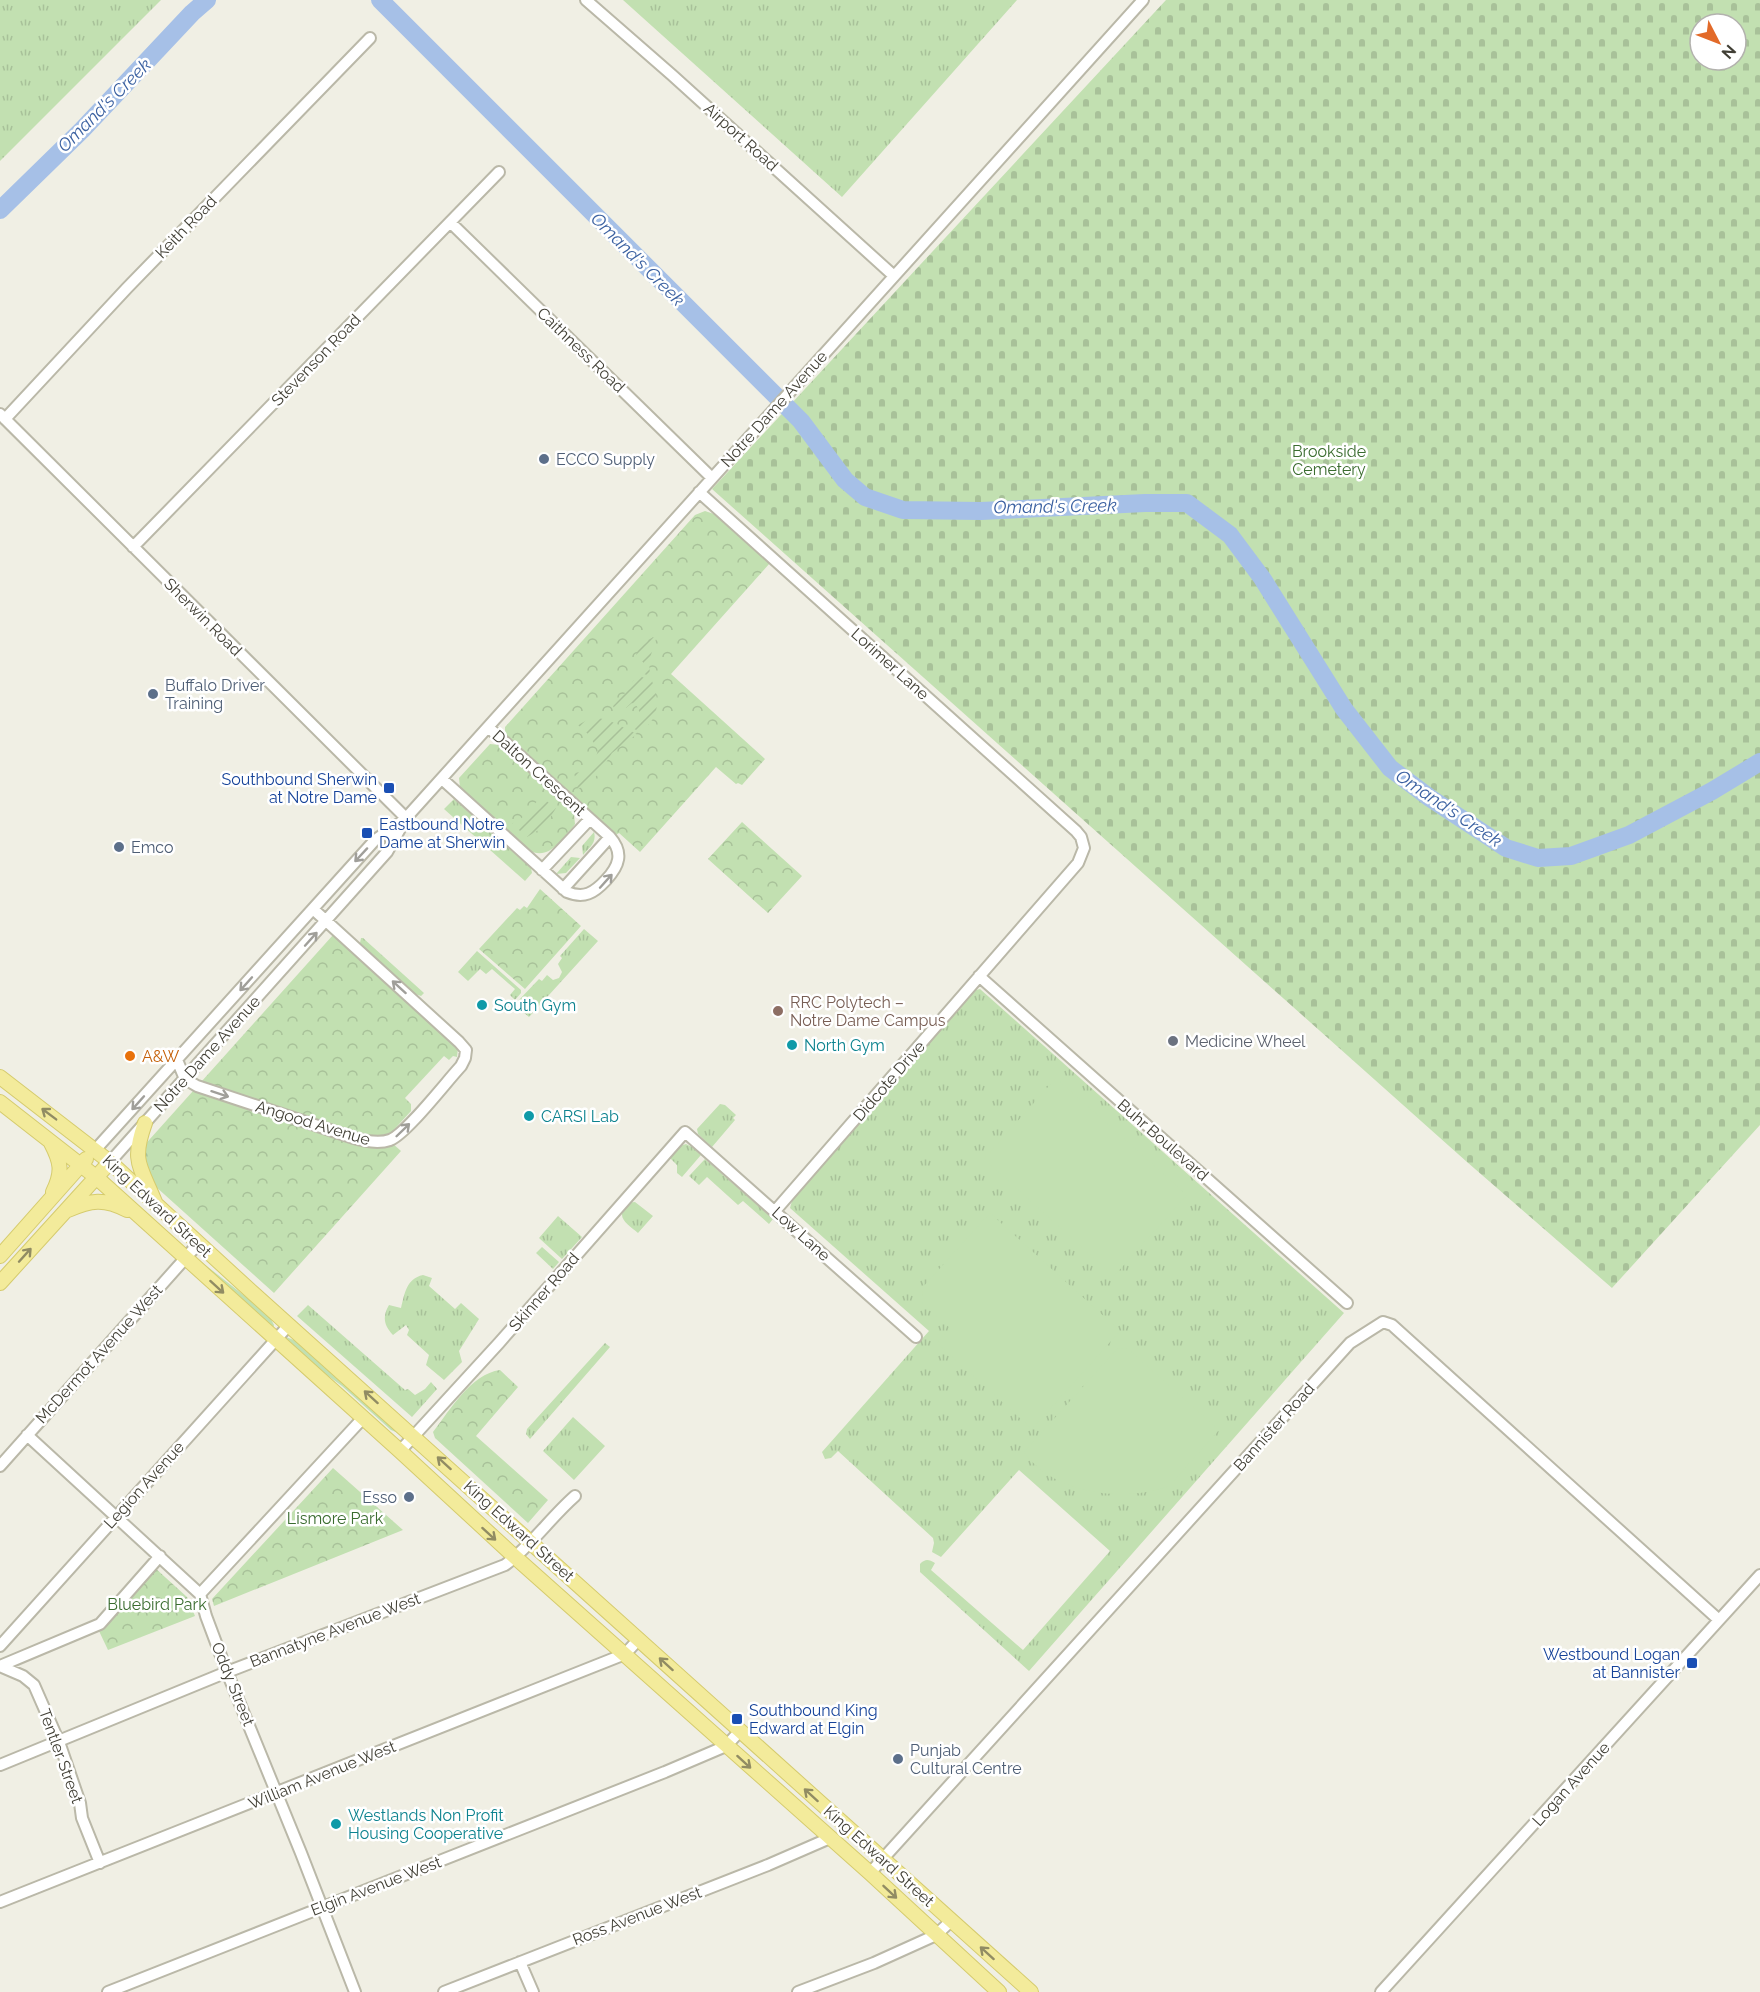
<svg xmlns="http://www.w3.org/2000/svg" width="1760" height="1992" font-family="Raleway,sans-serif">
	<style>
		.grass { fill: url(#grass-tufts) }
		.cemetery { fill: url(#cemetery-stones); fill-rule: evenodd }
		.park { fill: url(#park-crowns) }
		.garden { fill: url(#garden-furrows) }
		.pitch { fill: #c2e0b1 }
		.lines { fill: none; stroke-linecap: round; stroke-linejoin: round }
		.river { stroke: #a6c0e7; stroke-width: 18 }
		.minor-casing { stroke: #bab8a8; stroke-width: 14 }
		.major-casing { stroke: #d5cb6d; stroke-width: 16 }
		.minor { stroke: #fff; stroke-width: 10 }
		.major { stroke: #f3eb9b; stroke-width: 14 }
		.oneway { stroke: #a09f9a }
		.oneway2 { stroke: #918c63 }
		.service-dot { fill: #5c6f8a; stroke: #fff; stroke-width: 2 }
		.transit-dot { fill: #1a4fb4; stroke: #fff; stroke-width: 2 }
		.culture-dot { fill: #0f9aa8; stroke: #fff; stroke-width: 2 }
		.education-dot { fill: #8d6e63; stroke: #fff; stroke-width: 2 }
		.worship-dot { fill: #6b7280; stroke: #fff; stroke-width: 2 }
		.food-dot { fill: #e8710a; stroke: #fff; stroke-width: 2 }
		.labels { text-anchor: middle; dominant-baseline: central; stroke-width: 5; stroke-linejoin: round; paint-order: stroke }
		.street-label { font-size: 16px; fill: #413f35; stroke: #fff }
		.park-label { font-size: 16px; fill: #3a6c2f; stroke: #fff }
		.service-label { font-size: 16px; fill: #4e5e75; stroke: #fff; text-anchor: start }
		.transit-label { font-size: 16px; fill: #164399; stroke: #fff; text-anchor: end }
		.education-label { font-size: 16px; fill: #785e54; stroke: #fff; text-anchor: start }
		.culture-label { font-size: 16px; fill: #0d838f; stroke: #fff; text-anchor: start }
		.worship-label { font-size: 16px; fill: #5b616d; stroke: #fff; text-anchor: start }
		.food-label { font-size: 16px; fill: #c56008; stroke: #fff; text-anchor: start }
		.water-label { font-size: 18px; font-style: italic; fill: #3b61a1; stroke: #fff }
	</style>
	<defs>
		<pattern id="grass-tufts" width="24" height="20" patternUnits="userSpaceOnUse" patternTransform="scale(1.5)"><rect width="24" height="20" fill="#c2e0b1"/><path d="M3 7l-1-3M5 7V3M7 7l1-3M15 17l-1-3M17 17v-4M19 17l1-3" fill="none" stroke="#a8c199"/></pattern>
		<pattern id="cemetery-stones" width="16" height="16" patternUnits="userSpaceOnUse" patternTransform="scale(1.5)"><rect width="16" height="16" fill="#c2e0b1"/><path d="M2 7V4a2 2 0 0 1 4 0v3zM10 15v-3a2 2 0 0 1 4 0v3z" fill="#a8c199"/></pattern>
		<pattern id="park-crowns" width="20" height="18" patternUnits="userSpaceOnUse" patternTransform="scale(1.5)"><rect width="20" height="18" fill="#c2e0b1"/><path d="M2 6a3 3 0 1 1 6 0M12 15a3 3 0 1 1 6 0" fill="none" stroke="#a8c199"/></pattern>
		<pattern id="garden-furrows" width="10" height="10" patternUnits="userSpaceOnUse" patternTransform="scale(1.5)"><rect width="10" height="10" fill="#c2e0b1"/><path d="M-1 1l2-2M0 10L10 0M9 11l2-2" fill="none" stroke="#a8c199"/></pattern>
	</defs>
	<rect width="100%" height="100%" fill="#f0efe4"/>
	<path class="grass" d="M0 0H161L0 161Z
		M623 0H1017L842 197Z
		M454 799 531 868 532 873 525 881 444 809Z
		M594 832C597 843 589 848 583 855L582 846Z
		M571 857 580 858 566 873 556 874Z
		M584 929 598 941 529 1017 517 1007 519 1004 517 1002 539 979 542 981 547 975 553 980 559 978 562 972 558 964 562 958 560 956Z
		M361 938H363L424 993 421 996 415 994 361 946 360 943Z
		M477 951 521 990V993L515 1000 510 995 515 989 492 969 486 974 480 969 468 981 458 972Z
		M980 989 1344 1313 1029 1671 920 1572V1564C926 1558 929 1560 935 1563L931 1570 1023 1650 1110 1551 1019 1470 941 1557 932 1552 934 1543 933 1538 838 1451 831 1458 825 1459 822 1452 929 1331 790 1208 792 1201 962 1000 972 991Z
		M720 1104 725 1105 736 1115 733 1118 735 1120 712 1147 698 1134 697 1129Z
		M686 1144 692 1147 701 1155 682 1177 677 1173V1165L670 1158 680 1146Z
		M705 1159 773 1219 769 1224 743 1201 738 1205 707 1177 699 1185 689 1176Z
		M635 1202 653 1216 638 1233C629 1225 615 1218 626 1206 631 1201 628 1203 635 1202Z
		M558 1216 582 1237 562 1259 539 1238Z
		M542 1247 559 1262 553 1269 536 1253Z
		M199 1260 269 1315 274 1325 273 1329 197 1261Z
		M423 1275 432 1278 429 1286 455 1309 461 1303 479 1319 459 1351 462 1362 444 1380 426 1365 429 1355 407 1335 409 1330 406 1325 393 1335C384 1326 382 1317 389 1305L401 1308C405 1293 406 1279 423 1275Z
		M308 1305 405 1390 408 1389 415 1395 425 1389 431 1382 437 1389 412 1417 297 1316Z
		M286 1337 299 1342 398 1433 391 1430 342 1386 309 1362 284 1338Z
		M605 1343 610 1347 530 1439 526 1434 527 1429Z
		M573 1417 605 1446 574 1480 543 1451Z"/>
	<path class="cemetery" d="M1166 0H1760V1125L1612 1288 1467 1162 712 489ZM1700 24H1736V60H1700Z"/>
	<path class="park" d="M705 511 714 514 770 563 671 674 765 759 742 785 738 783 736 784 716 767 640 852 619 833 616 835 509 738 505 734V727L695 515Z
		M490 744 500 745 574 814 575 824 573 827C560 841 549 861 528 850L460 788 459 778Z
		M742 822 802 876 768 913 708 859Z
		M540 889 581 926 525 989 479 949 517 908 520 910 524 906 527 908Z
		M333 935 458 1048 457 1057 453 1056 449 1060 444 1056 405 1098 411 1104V1111L391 1133 383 1135 401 1151 274 1293 135 1168 132 1159Z
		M500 1370 518 1387 476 1436 548 1500 528 1523 435 1438 433 1432C450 1410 471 1374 500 1370Z
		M333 1468 403 1530 214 1606 212 1599Z
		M155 1568 187 1597 195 1616 108 1650 99 1631Z"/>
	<path class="garden" d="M653 637 656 639 649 661 650 676 644 674 643 662 635 659 638 649Z
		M637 675 652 681C660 700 660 721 639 731L634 729C640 722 642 713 636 705L632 703 626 708 619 706 614 708 613 706 625 693Z
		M593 717 608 720 637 734 612 753 599 774 578 789 574 773 587 771 595 761 598 750 589 735 578 725Z
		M541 797 556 808 545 826 527 837 512 824 523 817Z"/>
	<path class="pitch" d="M1056 1078 1187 1195 1114 1276 984 1159Z
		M990 1213 1120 1331 1032 1429 937 1343 950 1328 923 1304 922 1288Z
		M1127 1348 1219 1430 1169 1486C1124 1503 1053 1494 1024 1452L1117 1349Z"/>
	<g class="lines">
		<path class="river" d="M380 0 801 421 845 480 865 497 903 510 981 511 1145 503H1187L1230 535 1262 578 1344 709 1390 768 1430 798 1506 848 1538 858 1571 856 1629 835 1712 791 1760 762
			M0 210 82 130 192 13 207 0"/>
		<g class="minor-casing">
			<path id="minor" d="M586 0 672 75 894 276
				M451 223 712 478
				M0 414 406 818
				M5 419 127 288 370 38
				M699 492 1076 831 1081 837 1084 848 1078 863 775 1211
				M133 547 499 172
				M442 779 567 892C584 899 594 893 606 880 619 866 624 853 610 837L488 727
				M542 870 590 819
				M563 889 610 837
				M979 976 1347 1303
				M177 1060 185 1079 197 1086 354 1138C365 1141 378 1144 390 1140 407 1133 446 1082 461 1066L465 1058 466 1050 459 1042 313 909
				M96 1149 375 840 404 820
				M110 1162 387 852 406 818 1143 0
				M27 1435 200 1594 206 1616 227 1672 301 1853 355 1992
				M400 1451 499 1343 685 1132 916 1337
				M0 1466 198 1244
				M200 1594 363 1418
				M0 1646 289 1325
				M0 1666 23 1676 34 1685 59 1742 80 1803 82 1818 100 1863
				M0 1666 100 1624 160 1556
				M0 1765 227 1672 505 1565C531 1546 550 1518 575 1496
				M870 1873 1350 1343 1383 1322 1392 1325 1719 1620
				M0 1902 625 1654 639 1639
				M520 1962 533 1992
				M108 1992 665 1772 726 1746 740 1731
				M444 1992 768 1865 830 1838
				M798 1992 874 1963 936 1935 951 1921
				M1381 1992 1760 1575"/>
		</g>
		<g class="major-casing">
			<path id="major" d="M0 1077 110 1162 254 1294 1031 1992
				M0 1102 96 1177 400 1451 515 1557 870 1873 999 1992
				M145 1123C131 1162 140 1165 155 1202
				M51 1143C61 1162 63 1172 53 1192
				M68 1210C91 1200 104 1198 127 1210
				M0 1256 86 1159
				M0 1283 110 1162"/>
		</g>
		<use href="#minor" class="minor"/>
		<use href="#major" class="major"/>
	</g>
	<defs><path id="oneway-shaft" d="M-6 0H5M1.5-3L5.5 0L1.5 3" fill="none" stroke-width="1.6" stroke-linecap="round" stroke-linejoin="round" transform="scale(1.5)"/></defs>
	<g class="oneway">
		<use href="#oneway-shaft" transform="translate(361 855) rotate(133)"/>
		<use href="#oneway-shaft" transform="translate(606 881) rotate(-48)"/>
		<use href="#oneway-shaft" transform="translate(311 939) rotate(-48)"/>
		<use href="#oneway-shaft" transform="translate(246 984) rotate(132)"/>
		<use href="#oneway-shaft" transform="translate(399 987) rotate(-138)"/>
		<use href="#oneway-shaft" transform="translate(220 1094) rotate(18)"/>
		<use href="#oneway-shaft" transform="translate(138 1103) rotate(132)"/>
		<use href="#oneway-shaft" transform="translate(403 1130) rotate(-44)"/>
	</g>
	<g class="oneway2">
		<use href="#oneway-shaft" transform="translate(49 1114) rotate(-143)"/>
		<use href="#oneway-shaft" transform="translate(25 1255) rotate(-48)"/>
		<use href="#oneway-shaft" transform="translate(217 1287) rotate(42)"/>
		<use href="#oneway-shaft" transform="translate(371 1397) rotate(-138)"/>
		<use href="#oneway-shaft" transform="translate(444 1463) rotate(-138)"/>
		<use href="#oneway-shaft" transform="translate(489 1534) rotate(42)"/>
		<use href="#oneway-shaft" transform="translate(666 1664) rotate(-138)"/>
		<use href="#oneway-shaft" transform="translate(744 1762) rotate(42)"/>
		<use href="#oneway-shaft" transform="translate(811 1795) rotate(-138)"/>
		<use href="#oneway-shaft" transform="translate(890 1892) rotate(43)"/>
		<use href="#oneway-shaft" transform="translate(987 1953) rotate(-138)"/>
	</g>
	<g class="service-dot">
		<circle cx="544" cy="459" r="6"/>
		<circle cx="153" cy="694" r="6"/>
		<circle cx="119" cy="847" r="6"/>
		<circle cx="409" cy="1497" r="6"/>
		<circle cx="898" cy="1759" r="6"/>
	</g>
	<g class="transit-dot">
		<rect x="383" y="782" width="12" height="12" rx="3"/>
		<rect x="361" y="827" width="12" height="12" rx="3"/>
		<rect x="1686" y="1657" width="12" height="12" rx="3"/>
		<rect x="731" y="1713" width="12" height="12" rx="3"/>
	</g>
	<g class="culture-dot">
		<circle cx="482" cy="1005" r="6"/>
		<circle cx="792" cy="1045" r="6"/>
		<circle cx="529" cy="1116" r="6"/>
		<circle cx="336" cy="1824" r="6"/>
	</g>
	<circle class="education-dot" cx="778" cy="1011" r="6"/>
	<circle class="worship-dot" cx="1173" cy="1041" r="6"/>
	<circle class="food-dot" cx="130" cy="1056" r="6"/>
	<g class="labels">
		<g class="street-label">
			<text transform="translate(741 137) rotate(42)">Airport Road</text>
			<text transform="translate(186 227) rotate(-46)">Keith Road</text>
			<text transform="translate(581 350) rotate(44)">Caithness Road</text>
			<text transform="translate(316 360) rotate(-46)">Stevenson Road</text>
			<text transform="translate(774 409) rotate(-48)">Notre Dame Avenue</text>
			<text transform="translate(203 617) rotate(45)">Sherwin Road</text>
			<text transform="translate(890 664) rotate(42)">Lorimer Lane</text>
			<text transform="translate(539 773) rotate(42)">Dalton Crescent</text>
			<text transform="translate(207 1054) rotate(-48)">Notre Dame Avenue</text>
			<text transform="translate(889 1081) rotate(-49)">Didcote Drive</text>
			<text transform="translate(313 1123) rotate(17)">Angood Avenue</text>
			<text transform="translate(1163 1140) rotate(41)">Buhr Boulevard</text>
			<text transform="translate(157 1206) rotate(43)">King Edward Street</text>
			<text transform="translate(801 1234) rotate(42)">Low Lane</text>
			<text transform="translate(544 1292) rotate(-49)">Skinner Road</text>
			<text transform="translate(99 1354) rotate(-48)">McDermot Avenue West</text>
			<text transform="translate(1274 1427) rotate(-48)">Bannister Road</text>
			<text transform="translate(144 1485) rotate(-48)">Legion Avenue</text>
			<text transform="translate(519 1531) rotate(42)">King Edward Street</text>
			<text transform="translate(335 1630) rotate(-21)">Bannatyne Avenue West</text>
			<text transform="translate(233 1684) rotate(68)">Oddy Street</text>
			<text transform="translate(61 1756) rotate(70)">Tentler Street</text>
			<text transform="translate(322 1775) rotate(-22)">William Avenue West</text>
			<text transform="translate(1571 1784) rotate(-48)">Logan Avenue</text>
			<text transform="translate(879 1856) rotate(42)">King Edward Street</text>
			<text transform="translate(376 1886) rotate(-21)">Elgin Avenue West</text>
			<text transform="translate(637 1916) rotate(-21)">Ross Avenue West</text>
		</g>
		<g class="park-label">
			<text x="1329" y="451">Brookside<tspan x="1329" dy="18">Cemetery</tspan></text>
			<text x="335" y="1518">Lismore Park</text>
			<text x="157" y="1604">Bluebird Park</text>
		</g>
		<g class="service-label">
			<text x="556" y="459">ECCO Supply</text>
			<text x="165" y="685">Buffalo Driver<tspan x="165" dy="18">Training</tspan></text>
			<text x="131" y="847">Emco</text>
			<text x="397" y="1497" text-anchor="end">Esso</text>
			<text x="910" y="1750">Punjab<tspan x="910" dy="18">Cultural Centre</tspan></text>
		</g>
		<g class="transit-label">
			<text x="377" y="779">Southbound Sherwin<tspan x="377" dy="18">at Notre Dame</tspan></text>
			<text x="379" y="824" text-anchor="start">Eastbound Notre<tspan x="379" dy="18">Dame at Sherwin</tspan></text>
			<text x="1680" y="1654">Westbound Logan<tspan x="1680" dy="18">at Bannister</tspan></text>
			<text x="749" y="1710" text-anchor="start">Southbound King<tspan x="749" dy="18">Edward at Elgin</tspan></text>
		</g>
		<g class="education-label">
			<text x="790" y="1002">RRC Polytech –<tspan x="790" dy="18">Notre Dame Campus</tspan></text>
		</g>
		<g class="culture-label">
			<text x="494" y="1005">South Gym</text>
			<text x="804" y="1045">North Gym</text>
			<text x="541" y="1116">CARSI Lab</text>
			<text x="348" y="1815">Westlands Non Profit<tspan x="348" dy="18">Housing Cooperative</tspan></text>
		</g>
		<g class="worship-label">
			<text x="1185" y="1041">Medicine Wheel</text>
		</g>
		<g class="food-label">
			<text x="142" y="1056">A&amp;W</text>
		</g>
		<g class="water-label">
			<text transform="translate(104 105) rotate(-45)">Omand's Creek</text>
			<text transform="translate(638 259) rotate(45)">Omand's Creek</text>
			<text transform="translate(1055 506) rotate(-1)">Omand's Creek</text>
			<text transform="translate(1449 808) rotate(34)">Omand's Creek</text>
		</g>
	</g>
	<g transform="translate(1718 42) rotate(132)"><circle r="28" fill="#ffffff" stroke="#b3b2ae" stroke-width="1.5"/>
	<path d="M0-4.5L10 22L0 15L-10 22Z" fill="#e26a29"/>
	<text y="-9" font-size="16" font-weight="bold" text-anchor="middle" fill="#413f35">N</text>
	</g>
</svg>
